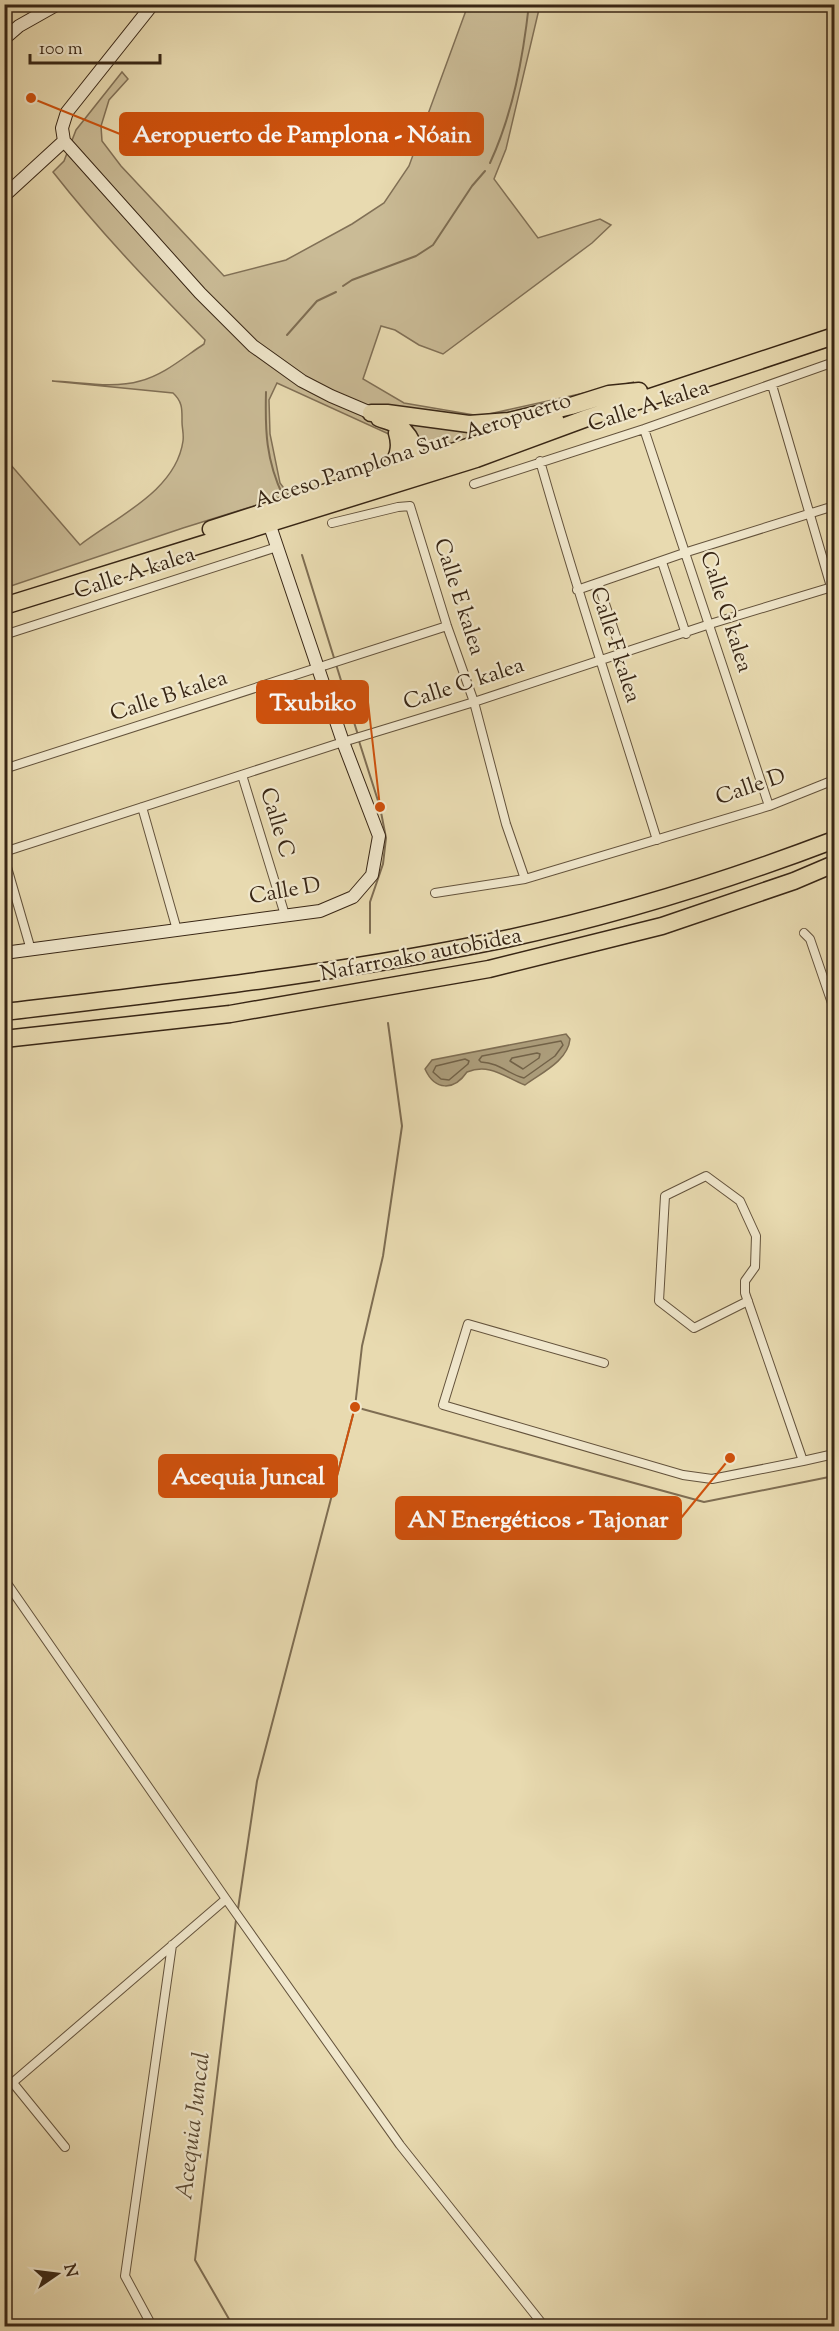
<svg xmlns="http://www.w3.org/2000/svg" width="839" height="2331" font-family="'Sorts Mill Goudy',serif">
	<style>
		.green { fill: #cabb96; stroke: #817056; stroke-width: 1.5 }
		.water { fill: #ac9d7b; stroke: #7e6d52; stroke-width: 1.5 }
		.lines { fill: none; stroke-linecap: round; stroke-linejoin: round }
		.shore { stroke: #726248; stroke-width: 1.5 }
		.stream { stroke: #7e6d52; stroke-width: 2 }
		.street-casing { stroke: #64533c; stroke-width: 10 }
		.secondary-casing { stroke: #382615; stroke-width: 14 }
		.highway-casing { stroke: #382615; stroke-width: 19 }
		.street { stroke: #f0e7cc; stroke-width: 8 }
		.secondary { stroke: #f0e7cc; stroke-width: 12 }
		.highway { stroke: #e8dab0; stroke-width: 16 }
		.labels { text-anchor: middle; dominant-baseline: central; stroke-width: 4.5; stroke-linejoin: round; paint-order: stroke }
		.street-label { font-size: 22px; fill: #382615; stroke: #f0e7cc }
		.water-label { font-size: 24px; font-style: italic; fill: #5b4a34; stroke: #f0e7cc }
		.leader { fill: none; stroke: #ce510d; stroke-width: 2 }
		.callout-dot { fill: #ce510d; stroke: #f0e7cc; stroke-width: 2 }
		.callout { fill: #ce510d; stroke: #ce510d; stroke-width: 2 }
		.callout-label { font-size: 24px; text-anchor: middle; font-weight: bold; fill: #fff }
	</style>
	<rect width="100%" height="100%" fill="#e8dab0"/>
	<filter id="stains"><feTurbulence type="fractalNoise" baseFrequency=".00333" numOctaves="4"/><feColorMatrix values="0 0 0 0 .2 0 0 0 0 .09 0 0 0 0 .02 0 0 0 .5 -.17"/></filter>
	<radialGradient id="worn" r=".72"><stop offset=".6" stop-color="#630" stop-opacity="0"/><stop offset="1" stop-color="#630" stop-opacity=".3"/></radialGradient>
	<path class="green" d="M468 5H540L506 149 494 179 538 238 600 219 611 225 592 243 443 354 419 345 395 330 381 326 363 379 404 403 480 416 634 382 386 466 393 447 391 435 277 383 269 400 270 434 280 483 289 495 183 528 5 588 4 457 80 545C116 517 176 491 183 441 184 434 182 428 182 422 182 410 183 402 173 393L52 381C80 382 113 389 140 381 164 375 184 357 204 344L205 340C152 286 100 232 53 172L64 161 76 130 122 72 128 79 109 100 101 126 102 141 121 166 224 276 286 260 352 224 384 203 409 166Z"/>
	<path class="water" d="M566 1034 570 1039C568 1061 541 1073 525 1085 504 1077 490 1063 467 1072 454 1091 435 1091 425 1069L432 1060Z"/>
	<g class="lines">
		<path class="shore" d="M561 1041 563 1045 555 1056 524 1078C508 1074 500 1063 481 1062L479 1060 482 1056Z
			M537 1053 540 1054 539 1058 523 1069 510 1061 512 1058Z
			M465 1059 469 1061 468 1064 449 1080 441 1079 433 1072 436 1066Z"/>
		<path class="stream" d="M490 163C513 113 523 58 529 4
			M343 286 352 280 416 256 433 245 472 186 485 171
			M287 335 317 301 336 292
			M266 392C265 431 266 460 283 496
			M302 555 358 735
			M359 741 380 807 386 838 383 864 370 902V933
			M355 1407 704 1502 834 1476
			M238 1909 257 1781 355 1407 362 1346 383 1256 402 1126 388 1023
			M233 2326 195 2260 236 1920"/>
		<g class="street-casing">
			<path id="street" d="M772 385 834 597
				M644 429 769 806
				M540 461C576 588 618 714 657 840
				M474 484 644 429 834 362
				M332 523 398 507 410 506 447 626 474 702 506 824 525 879
				M662 562 686 634
				M598 583 622 654
				M577 590 687 552 834 506
				M4 635 277 547
				M4 769 447 626
				M242 775 285 915
				M142 807 177 930
				M4 852 343 742 474 702 710 624 832 587
				M4 857 31 950
				M435 893 525 879 769 806 834 780
				M804 933 810 939 834 1009
				M604 1363 468 1324 443 1405 683 1475 712 1479 803 1461 745 1293V1281L755 1267 756 1236 740 1201 706 1176 665 1196 659 1301 694 1328 748 1301
				M803 1461 834 1454
				M4 1579 226 1899 400 2145 544 2326
				M13 2083 65 2147
				M4 2090 226 1899
				M152 2326 125 2276 172 1945"/>
		</g>
		<g class="secondary-casing">
			<path id="secondary" d="M4 39 19 26 58 4
				M64 141 200 293 253 346 302 381 331 396 371 413
				M4 196 64 141 62 128 67 112 153 4
				M4 953 320 911 353 897 372 875 379 836 343 742 269 523"/>
		</g>
		<g class="highway-casing">
			<path id="highway" d="M371 413H387L469 424 509 421 571 406 609 394 639 391
				M379 418C384 420 388 421 393 423 409 430 423 455 412 471
				M387 472C397 460 402 449 397 433
				M211 529 555 419
				M4 606 476 459 587 418 834 336
				M4 1012C165 993 327 975 486 943 605 919 721 883 834 840
				M4 1039 230 1014 489 969 662 926 794 881 834 864"/>
		</g>
		<use href="#street" class="street"/>
		<use href="#secondary" class="secondary"/>
		<use href="#highway" class="highway"/>
	</g>
	<g class="labels">
		<g class="street-label">
			<text transform="translate(649 407) rotate(-18)">Calle A kalea</text>
			<text transform="translate(413 452) rotate(-18)">Acceso Pamplona Sur - Aeropuerto</text>
			<text transform="translate(135 574) rotate(-18)">Calle A kalea</text>
			<text transform="translate(458 597) rotate(72)">Calle E kalea</text>
			<text transform="translate(725 612) rotate(72)">Calle G kalea</text>
			<text transform="translate(614 645) rotate(72)">Calle F kalea</text>
			<text transform="translate(464 685) rotate(-18)">Calle C kalea</text>
			<text transform="translate(169 697) rotate(-18)">Calle B kalea</text>
			<text transform="translate(751 788) rotate(-19)">Calle D</text>
			<text transform="translate(276 823) rotate(73)">Calle C</text>
			<text transform="translate(285 892) rotate(-10)">Calle D</text>
			<text transform="translate(421 956) rotate(-11)">Nafarroako autobidea</text>
		</g>
		<g class="water-label">
			<text transform="translate(194 2126) rotate(-83)">Acequia Juncal</text>
		</g>
	</g>
	<path class="leader" d="M31 98L120 134M380 807L368 702M355 1407L337 1476M730 1458L681 1518"/>
	<g class="callout-dot">
		<circle cx="31" cy="98" r="6"/>
		<circle cx="380" cy="807" r="6"/>
		<circle cx="355" cy="1407" r="6"/>
		<circle cx="730" cy="1458" r="6"/>
	</g>
	<g class="callout">
		<rect x="120" y="113" width="363" height="42" rx="6"/>
		<rect x="257" y="681" width="111" height="42" rx="6"/>
		<rect x="159" y="1455" width="178" height="42" rx="6"/>
		<rect x="396" y="1497" width="285" height="42" rx="6"/>
	</g>
	<g class="callout-label">
		<text x="302" y="142">Aeropuerto de Pamplona - Nóain</text>
		<text x="313" y="710">Txubiko</text>
		<text x="248" y="1484">Acequia Juncal</text>
		<text x="538" y="1527">AN Energéticos - Tajonar</text>
	</g>
	<rect width="839" height="2331" fill="none" stroke="#e8dab0" stroke-width="24"/>
	<rect x="6" y="6" width="827" height="2319" fill="none" stroke="#382615" stroke-width="3"/>
	<rect x="12" y="12" width="815" height="2307" fill="none" stroke="#382615" stroke-width="1.5"/>
	<g transform="translate(57 2274) rotate(76)" stroke="#f0e7cc" stroke-width="4.5" paint-order="stroke">
	<path d="M0-4.5L10 22L0 15L-10 22Z" fill="#382615"/>
	<text y="-9" font-size="16" font-weight="bold" text-anchor="middle" fill="#382615">N</text>
	</g>
	<path d="M30 54v9h130v-9" fill="none" stroke="#382615" stroke-width="3"/>
	<text x="39" y="54" font-size="18" fill="#382615" stroke="#f0e7cc" stroke-width="4.5" paint-order="stroke">100 m</text>
	<rect width="100%" height="100%" filter="url(#stains)"/>
	<rect width="100%" height="100%" fill="url(#worn)"/>
</svg>
